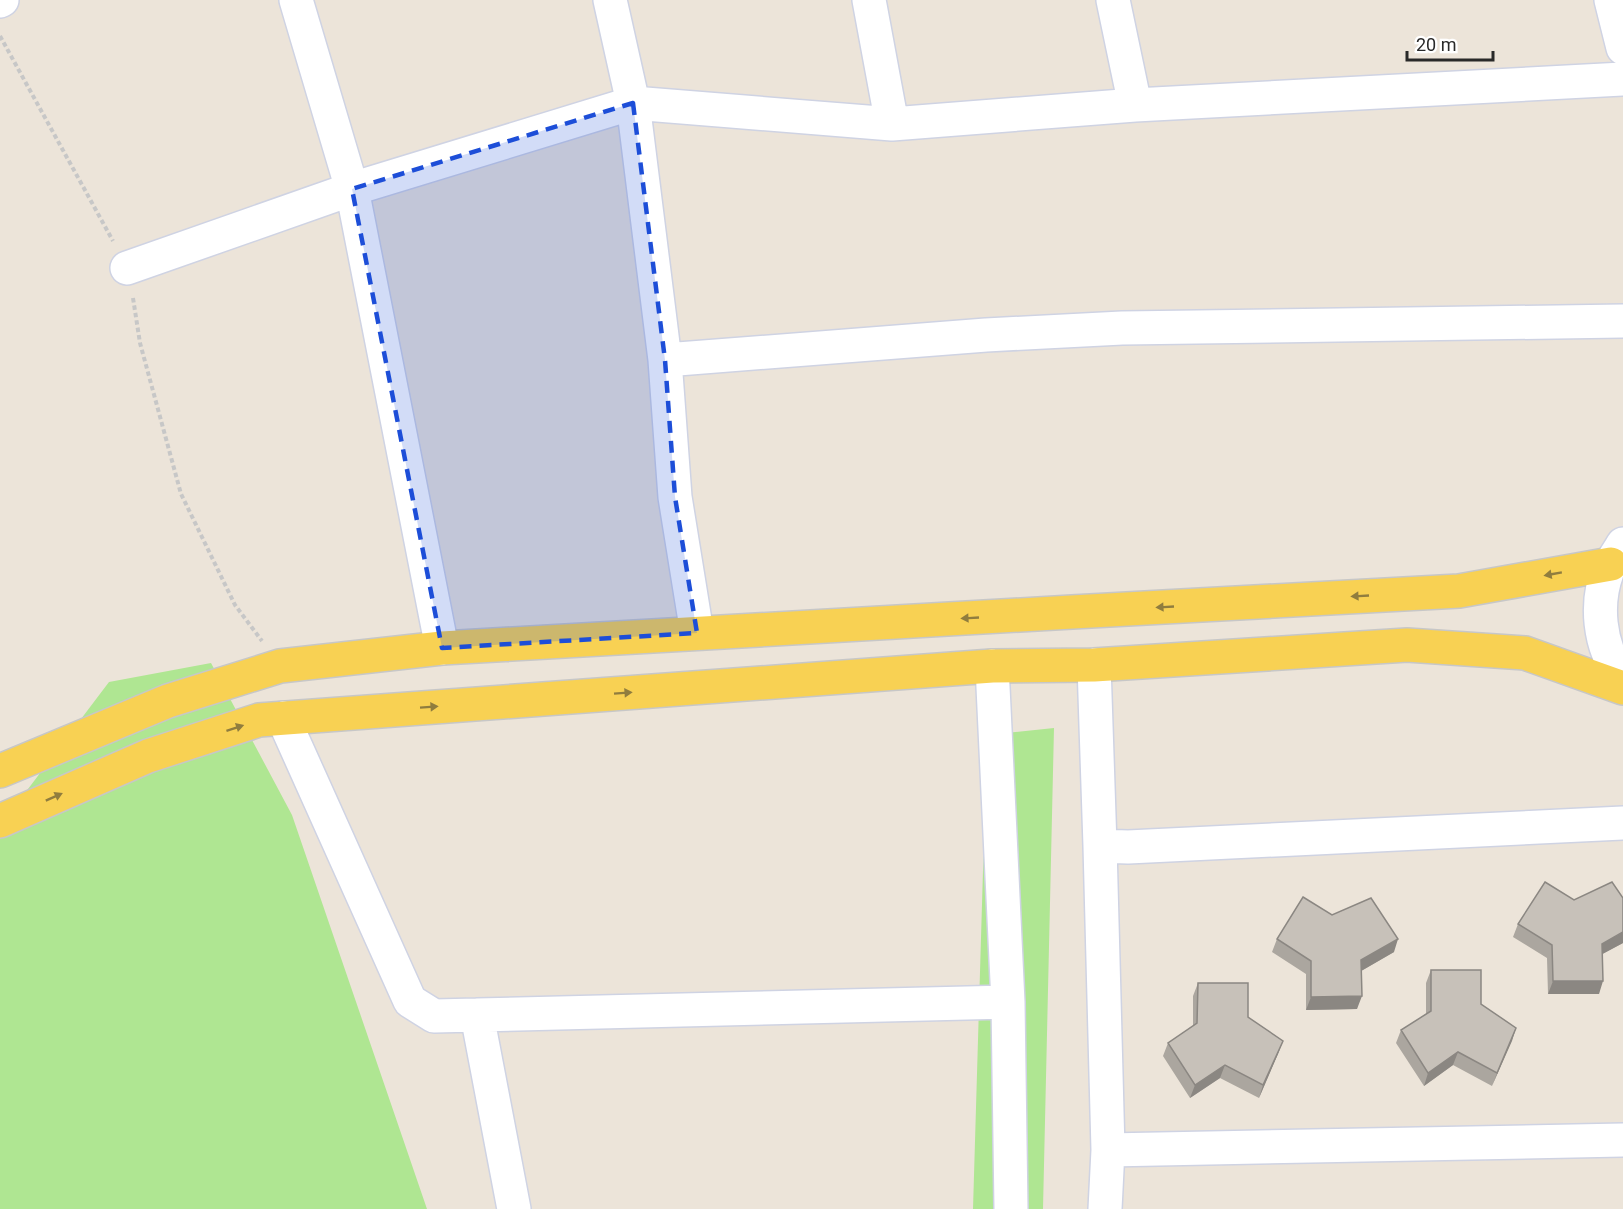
<svg xmlns="http://www.w3.org/2000/svg" width="1623" height="1209" font-family="Roboto,sans-serif">
	<style>
		.green { fill: #afe692 }
		.lines { fill: none; stroke-linecap: round; stroke-linejoin: round }
		.minor-casing { stroke: #cfd3e3; stroke-width: 36 }
		.major-casing { stroke: #c7c7c7; stroke-width: 36 }
		.path { stroke: #c7c7c7; stroke-width: 4; stroke-dasharray: 4.5 3; stroke-linecap: butt }
		.minor { stroke: #fff; stroke-width: 33 }
		.major { stroke: #f8d153; stroke-width: 33 }
		.wall { fill: #aba69f }
		.shaded-wall { fill: #8b8782 }
		.building { fill: #c7c1b9; stroke: #8b8782; stroke-width: 1.5 }
		.oneway { fill: #907d3e }
		.marked { fill: #1d4ed8; fill-opacity: 0.2; stroke: #1d4ed8; stroke-width: 4.5; stroke-dasharray: 12 8; stroke-linejoin: round }
	</style>
	<rect width="100%" height="100%" fill="#ece4d9"/>
	<path class="green" d="M211 663 292 815 427 1209H0V826L109 682Z
		M1054 728 1043 1209H973L987 735Z"/>
	<g class="lines">
		<g class="minor-casing">
			<path id="minor" d="M610 0 633 103 665 360 675 497 697 633
				M869 0 892 124
				M1113 0 1135 105 1623 79
				M1611 0 1623 48
				M0 1 2 0
				M127 268 352 189 296 0
				M665 360 986 335 1122 328 1623 321
				M1623 544C1619 551 1614 558 1610 565 1594 601 1598 647 1623 678
				M442 648 352 189 633 103 892 124 1135 105
				M1094 665 1100 846
				M992 666 1008 1002 1011 1209
				M283 718 410 1001 434 1016 477 1015 514 1209
				M1623 823 1128 847 1100 846 1108 1150 1623 1140
				M477 1015 1008 1002
				M1105 1209 1108 1150"/>
		</g>
		<g class="major-casing">
			<path id="major" d="M0 771 168 701 280 666 442 648 1072 612 1459 591 1611 564
				M0 821 148 756 259 720 992 666 1094 665 1407 645 1525 653 1623 688"/>
		</g>
		<path class="path" d="M0 36 113 241
			M133 298 140 343 181 494 235 605 262 641"/>
		<use href="#minor" class="minor"/>
		<use href="#major" class="major"/>
	</g>
	<path class="wall" d="M1574 900 1623 943 1602 954 1599 994H1548L1547 958 1513 937 1518 924Z
		M1332 915 1394 952 1361 971 1357 1009 1306 1010V974L1272 952 1277 939Z
		M1431 970 1516 1028 1492 1086 1453 1065 1424 1086 1396 1043 1401 1030 1426 1014V983Z
		M1198 983 1283 1041 1259 1098 1220 1078 1190 1098 1163 1056 1168 1043 1193 1026V996Z"/>
	<path class="shaded-wall" d="M1623 932V943L1597 957 1602 944Z
		M1398 939 1394 952 1356 974 1361 960Z
		M1553 981H1603L1599 994H1548Z
		M1362 996 1357 1009 1306 1010 1311 997Z
		M1516 1028 1512 1041 1492 1086 1497 1073Z
		M1283 1041 1278 1054 1259 1098 1263 1085Z
		M1458 1052 1453 1065 1424 1086 1428 1073Z
		M1225 1065 1220 1078 1190 1098 1195 1085Z"/>
	<path class="building" d="M1545 882 1574 900 1612 882 1623 898V932L1602 944 1603 981H1553L1552 945 1518 924Z
		M1303 897 1332 915 1371 898 1398 939 1361 960 1362 996 1311 997V961L1277 939Z
		M1431 970H1481V1004L1516 1028 1497 1073 1458 1052 1428 1073 1401 1030 1431 1011Z
		M1198 983H1248V1017L1283 1041 1263 1085 1225 1065 1195 1085 1168 1043 1197 1023Z"/>
	<defs><path id="oneway-solid" d="M-6-.8H1V-3.2L6.5 0L1 3.2V.8H-6Z" transform="scale(1.5)"/></defs>
	<g class="oneway">
		<use href="#oneway-solid" transform="translate(1553 574) rotate(170)"/>
		<use href="#oneway-solid" transform="translate(1360 596) rotate(177)"/>
		<use href="#oneway-solid" transform="translate(1165 607) rotate(177)"/>
		<use href="#oneway-solid" transform="translate(970 618) rotate(177)"/>
		<use href="#oneway-solid" transform="translate(623 693) rotate(-4)"/>
		<use href="#oneway-solid" transform="translate(429 707) rotate(-4)"/>
		<use href="#oneway-solid" transform="translate(235 728) rotate(-18)"/>
		<use href="#oneway-solid" transform="translate(54 797) rotate(-24)"/>
	</g>
	<path class="marked" d="M633 103 665 360 675 497 697 633 442 648 352 189Z"/>
	<path d="M1407 51v9h86v-9" fill="none" stroke="#292929" stroke-width="3"/>
	<text x="1416" y="51" font-size="18" fill="#292929" stroke="#ffffff" stroke-width="4.5" paint-order="stroke">20 m</text>
</svg>
